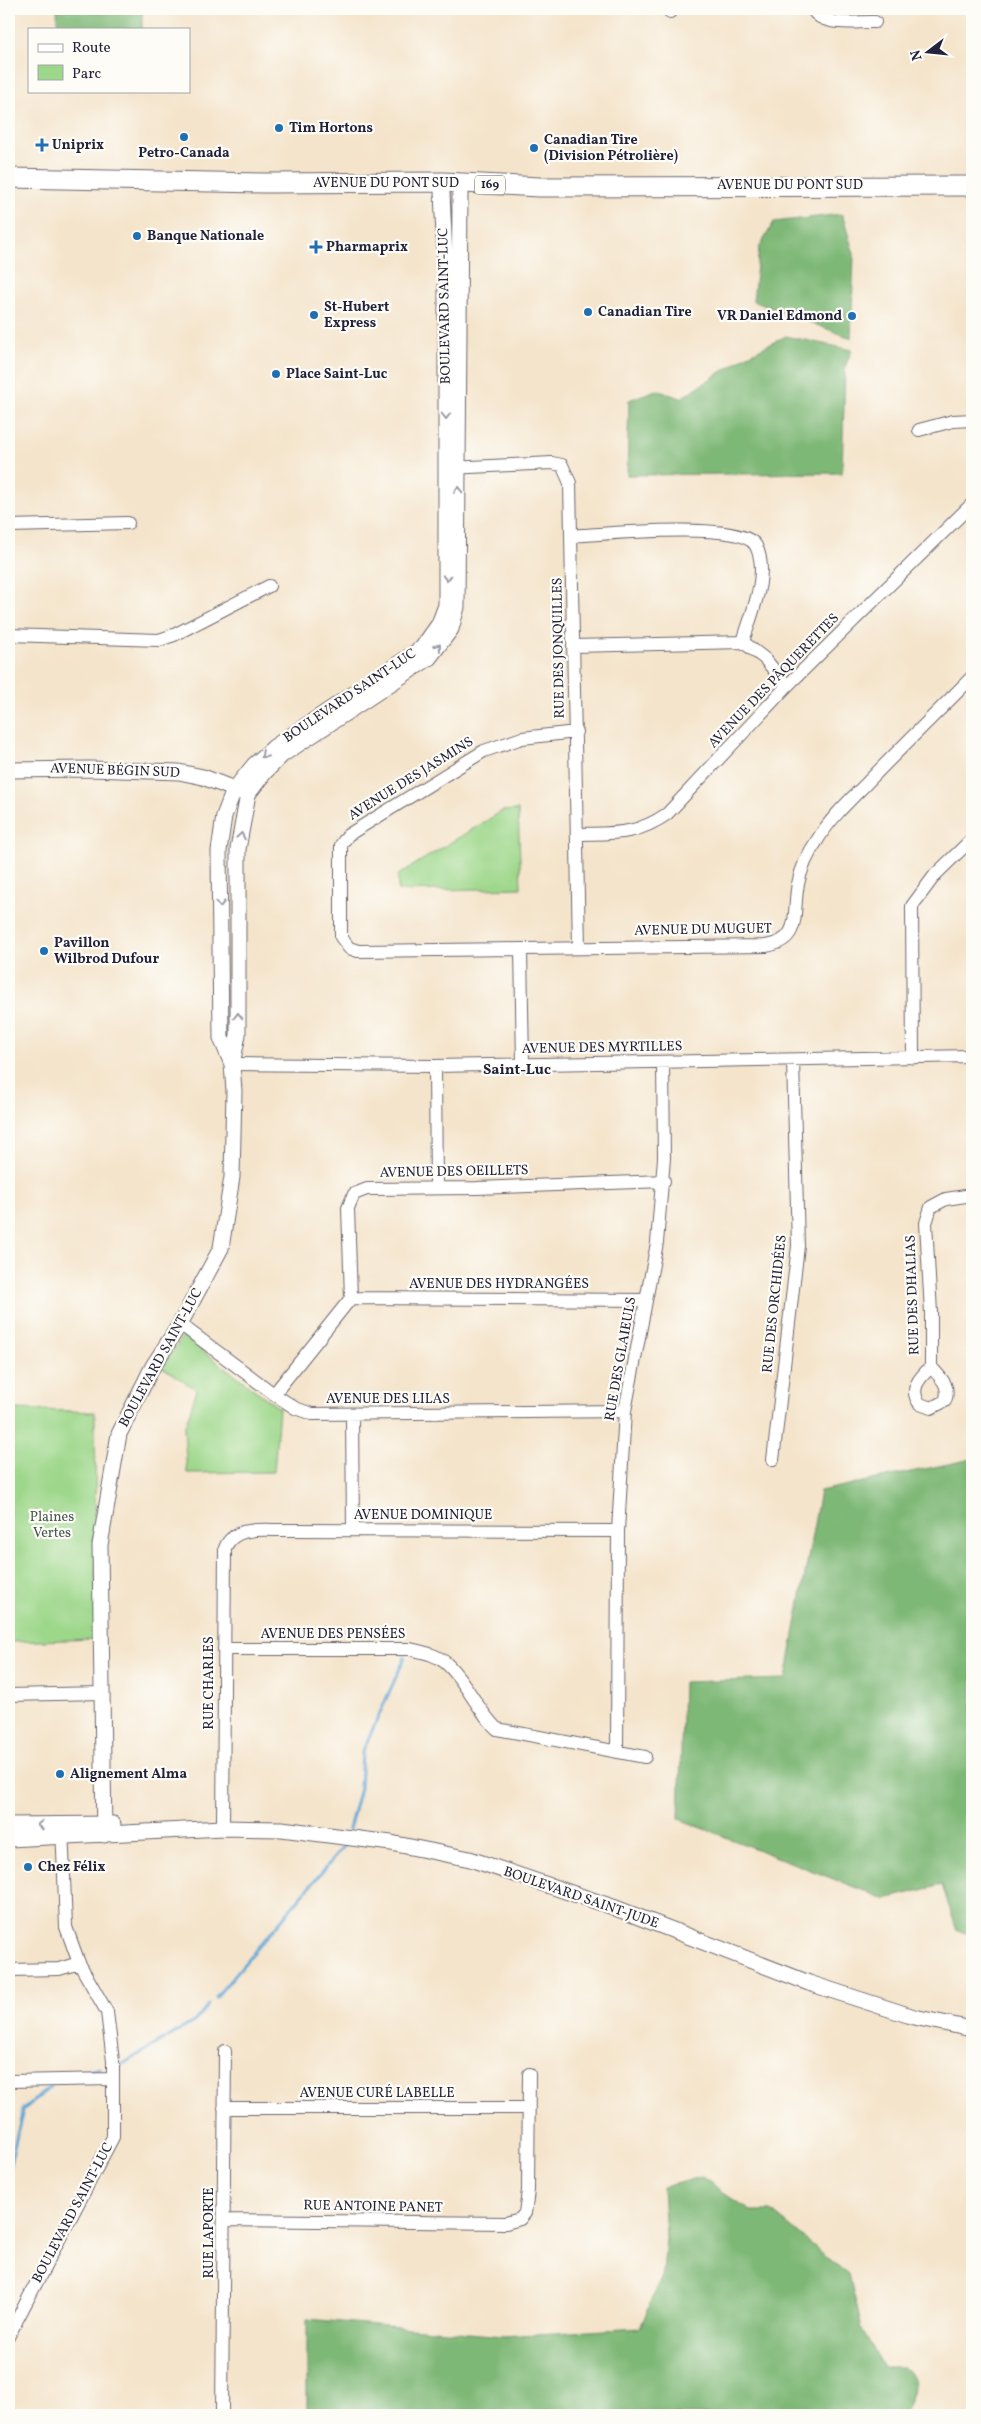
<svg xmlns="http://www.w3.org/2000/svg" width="981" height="2424" font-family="Vollkorn,serif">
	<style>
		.green { fill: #9dd78a; stroke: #607c62 }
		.forest { fill: #7eb876; stroke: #506d58 }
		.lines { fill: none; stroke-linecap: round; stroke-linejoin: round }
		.stream { stroke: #61a6d6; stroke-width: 3 }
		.minor-casing { stroke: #6c666d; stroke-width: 14 }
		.tertiary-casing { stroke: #6c666d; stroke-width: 17 }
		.primary-casing { stroke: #6c666d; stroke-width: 21 }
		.minor { stroke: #fff; stroke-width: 12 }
		.tertiary { stroke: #fff; stroke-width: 15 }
		.primary { stroke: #fff; stroke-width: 19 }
		.oneway { stroke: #9c9ca7 }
		.poi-dot { fill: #1f6fb2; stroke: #fdfcf7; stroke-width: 2 }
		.labels { text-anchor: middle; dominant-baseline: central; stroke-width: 4.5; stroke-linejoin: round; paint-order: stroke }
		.shield { fill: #fdfcf7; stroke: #646373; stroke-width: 1 }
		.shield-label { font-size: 12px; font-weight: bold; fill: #22223b }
		.poi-label { font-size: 14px; font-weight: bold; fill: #22223b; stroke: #fdfcf7; text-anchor: start }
		.street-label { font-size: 14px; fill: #22223b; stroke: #fdfcf7 }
		.park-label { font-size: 14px; fill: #475853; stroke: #fdfcf7 }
		.neighbourhood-label { font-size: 15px; font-weight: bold; fill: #22223b; stroke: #fdfcf7 }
	</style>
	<rect width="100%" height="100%" fill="#fdfcf7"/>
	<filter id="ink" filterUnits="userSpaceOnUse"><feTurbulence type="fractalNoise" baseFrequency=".02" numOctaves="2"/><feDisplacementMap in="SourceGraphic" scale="10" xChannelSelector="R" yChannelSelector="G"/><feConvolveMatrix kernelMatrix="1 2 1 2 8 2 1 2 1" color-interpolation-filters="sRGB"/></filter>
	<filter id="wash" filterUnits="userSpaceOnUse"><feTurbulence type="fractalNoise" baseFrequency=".0096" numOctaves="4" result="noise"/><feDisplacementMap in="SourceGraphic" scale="20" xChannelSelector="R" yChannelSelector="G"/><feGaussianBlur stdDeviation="1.12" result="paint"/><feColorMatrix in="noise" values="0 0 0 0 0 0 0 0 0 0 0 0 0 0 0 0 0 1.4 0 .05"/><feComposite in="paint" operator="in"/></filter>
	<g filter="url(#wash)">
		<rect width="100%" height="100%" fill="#f4e4cb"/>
		<path class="green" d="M518 810 521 888 398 891V875L502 811Z
			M183 1336 279 1408 274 1472 187 1473 184 1429 197 1390 162 1367Z
			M13 1347 14 1409 95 1412 96 1639 9 1642V1348Z"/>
		<path class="forest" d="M57 9H142V29H58Z
			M842 214 854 254 851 338 753 301 759 248 774 222Z
			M786 336 852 350 845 367 842 473 627 475 629 400 656 390 681 398 746 356Z
			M972 1459V1934L957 1931 942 1885 885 1899 679 1819 683 1682 786 1679 820 1491Z
			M702 2177 751 2211H771L849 2275 862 2328 884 2368H905C921 2383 912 2398 904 2415H307V2319L503 2336 640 2328 663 2274 666 2239 663 2187Z"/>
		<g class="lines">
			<path class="stream" d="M349 1829 360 1788 362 1753 405 1657
				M216 1997 344 1846
				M121 2065 195 2021 208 2005
				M77 2074 100 2068
				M9 2168 23 2110 50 2087"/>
		</g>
	</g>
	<g filter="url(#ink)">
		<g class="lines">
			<g class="minor-casing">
				<path id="minor" d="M812 9C823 28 856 21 875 22
					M670 12V9
					M919 430 953 421 972 420
					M450 468 552 463 562 465 570 483 579 948
					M9 526 128 523
					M572 536C602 534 743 520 756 546 770 574 751 614 743 642
					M9 635 159 640 174 635 269 586
					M574 646 743 642 765 659 787 686
					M576 732 522 738 484 751 348 835 341 845V937L349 948 358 951 766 946C803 940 792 912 798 884 801 869 809 852 818 839 830 819 849 801 865 785 900 748 937 713 972 677
					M577 834C614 833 635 836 667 814L787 686 972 504
					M521 949 523 1064
					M913 1058 912 906 935 875 972 839
					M232 1064 435 1066 972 1056
					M435 1066 436 1188
					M351 1298 646 1300
					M180 1324 274 1394 295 1408 312 1414 625 1411
					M931 1367C920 1377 908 1390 920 1404L931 1408 945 1401C951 1386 941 1378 931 1367V1313L926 1223 931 1207 946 1199 972 1195
					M274 1394 351 1298 348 1208 354 1194 367 1189 477 1188 664 1181
					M352 1414 353 1530
					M773 1460 798 1246 793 1061
					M224 1649H410C422 1652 436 1654 446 1663 466 1681 477 1710 497 1729L645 1757
					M9 1695 102 1693
					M617 1752 618 1531 625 1411 657 1243 664 1158 663 1062
					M223 1828 225 1548C235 1524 265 1531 288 1530L618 1531
					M9 1970 59 1969 79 1963
					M9 2081 113 2079
					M224 2108H529
					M224 2220 506 2223 520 2219 525 2213 528 2191 529 2074
					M9 2335 113 2137V2061L107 2012 79 1963 66 1927 62 1826
					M222 2415 225 2051"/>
			</g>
			<g class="tertiary-casing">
				<path id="tertiary" d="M9 770 90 769 179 772 203 777 244 793
					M232 1064 221 1038 219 851 224 816 234 790 254 765 274 747 422 648 439 624 446 605V281L442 192
					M9 1825 113 1824
					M104 1835 100 1545 119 1434 153 1366 180 1324 221 1248 232 1177 234 1091 232 1064 238 1035V849L248 794 264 773 282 755 429 658 451 629 457 607 460 193
					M9 1839 223 1828 282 1829 391 1843 470 1859 613 1907 809 1983 914 2017 972 2029"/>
			</g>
			<g class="primary-casing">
				<path id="primary" d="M9 178 265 183 443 182 539 187 972 186"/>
			</g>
			<use href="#minor" class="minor"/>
			<use href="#tertiary" class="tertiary"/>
			<use href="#primary" class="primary"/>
		</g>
		<defs><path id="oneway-chevron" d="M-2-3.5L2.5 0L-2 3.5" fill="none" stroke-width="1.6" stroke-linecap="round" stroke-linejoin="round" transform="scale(1.25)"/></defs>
		<g class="oneway">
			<use href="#oneway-chevron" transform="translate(446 416) rotate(90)"/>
			<use href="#oneway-chevron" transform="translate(458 490) rotate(-91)"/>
			<use href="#oneway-chevron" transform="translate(447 578) rotate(92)"/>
			<use href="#oneway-chevron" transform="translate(438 647) rotate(-52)"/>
			<use href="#oneway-chevron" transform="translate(264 755) rotate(137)"/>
			<use href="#oneway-chevron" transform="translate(241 836) rotate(-80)"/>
			<use href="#oneway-chevron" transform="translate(220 904) rotate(89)"/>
			<use href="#oneway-chevron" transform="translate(238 1016) rotate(-90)"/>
			<use href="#oneway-chevron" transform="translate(40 1825) rotate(179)"/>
		</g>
	</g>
	<g class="poi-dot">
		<circle cx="279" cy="128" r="5"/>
		<circle cx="184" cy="137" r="5"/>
		<path d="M39.5 137.5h5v5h5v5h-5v5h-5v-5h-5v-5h5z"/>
		<circle cx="534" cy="148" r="5"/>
		<circle cx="137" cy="236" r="5"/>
		<path d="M313.5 239.5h5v5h5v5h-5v5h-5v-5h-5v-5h5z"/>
		<circle cx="588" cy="312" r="5"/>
		<circle cx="314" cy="315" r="5"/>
		<circle cx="852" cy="316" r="5"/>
		<circle cx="276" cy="374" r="5"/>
		<circle cx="44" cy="951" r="5"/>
		<circle cx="60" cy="1774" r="5"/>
		<circle cx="28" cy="1867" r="5"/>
	</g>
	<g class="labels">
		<rect class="shield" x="475" y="175.5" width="30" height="19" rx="4"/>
		<g class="shield-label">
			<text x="490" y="185">169</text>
		</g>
		<g class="poi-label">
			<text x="289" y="128">Tim Hortons</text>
			<text x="544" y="140">Canadian Tire<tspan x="544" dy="16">(Division Pétrolière)</tspan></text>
			<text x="52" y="145">Uniprix</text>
			<text x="184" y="153" text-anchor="middle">Petro-Canada</text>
			<text x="147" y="236">Banque Nationale</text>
			<text x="326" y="247">Pharmaprix</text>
			<text x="324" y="307">St-Hubert<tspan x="324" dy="16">Express</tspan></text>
			<text x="598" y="312">Canadian Tire</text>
			<text x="842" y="316" text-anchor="end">VR Daniel Edmond</text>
			<text x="286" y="374">Place Saint-Luc</text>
			<text x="54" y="943">Pavillon<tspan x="54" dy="16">Wilbrod Dufour</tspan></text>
			<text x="70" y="1774">Alignement Alma</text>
			<text x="38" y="1867">Chez Félix</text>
		</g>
		<g class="street-label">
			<text x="386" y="183">AVENUE DU PONT SUD</text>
			<text x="790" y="185">AVENUE DU PONT SUD</text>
			<text transform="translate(445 306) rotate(-91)">BOULEVARD SAINT-LUC</text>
			<text transform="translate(559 648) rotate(-91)">RUE DES JONQUILLES</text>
			<text transform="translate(774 681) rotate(-46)">AVENUE DES PÂQUERETTES</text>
			<text transform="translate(350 696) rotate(-34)">BOULEVARD SAINT-LUC</text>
			<text transform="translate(115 771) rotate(2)">AVENUE BÉGIN SUD</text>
			<text transform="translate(411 779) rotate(-32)">AVENUE DES JASMINS</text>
			<text transform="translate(703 930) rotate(-1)">AVENUE DU MUGUET</text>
			<text transform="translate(602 1048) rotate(-1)">AVENUE DES MYRTILLES</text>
			<text transform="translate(454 1172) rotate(-1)">AVENUE DES OEILLETS</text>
			<text x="499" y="1284">AVENUE DES HYDRANGÉES</text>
			<text transform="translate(913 1295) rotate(-92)">RUE DES DHALIAS</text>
			<text transform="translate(775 1304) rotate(-84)">RUE DES ORCHIDÉES</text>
			<text transform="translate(161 1358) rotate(-61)">BOULEVARD SAINT-LUC</text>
			<text transform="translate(621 1359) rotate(-80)">RUE DES GLAIEULS</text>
			<text x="388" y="1399">AVENUE DES LILAS</text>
			<text x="423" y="1515">AVENUE DOMINIQUE</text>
			<text x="333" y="1634">AVENUE DES PENSÉES</text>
			<text transform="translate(209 1683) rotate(-90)">RUE CHARLES</text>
			<text transform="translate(581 1898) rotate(19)">BOULEVARD SAINT-JUDE</text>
			<text x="377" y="2093">AVENUE CURÉ LABELLE</text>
			<text transform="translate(373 2207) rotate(1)">RUE ANTOINE PANET</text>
			<text transform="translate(73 2213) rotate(-62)">BOULEVARD SAINT-LUC</text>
			<text transform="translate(209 2233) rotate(-90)">RUE LAPORTE</text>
		</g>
		<g class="park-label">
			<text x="52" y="1517">Plaines<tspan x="52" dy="16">Vertes</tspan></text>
		</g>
		<g class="neighbourhood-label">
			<text x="517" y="1070">Saint-Luc</text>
		</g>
	</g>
	<rect width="981" height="2424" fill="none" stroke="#fdfcf7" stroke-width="30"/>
	<rect x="28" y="28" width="162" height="65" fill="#fdfcf7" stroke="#a5a5ac"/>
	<rect x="38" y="44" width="25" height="8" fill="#ffffff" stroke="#a5a5ac"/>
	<text x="72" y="52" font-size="15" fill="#22223b">Route</text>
	<rect x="38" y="65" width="25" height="15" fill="#9dd78a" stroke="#a5a5ac"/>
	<text x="72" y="78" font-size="15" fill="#22223b">Parc</text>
	<g transform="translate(928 52) rotate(254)" stroke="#fdfcf7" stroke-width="4" paint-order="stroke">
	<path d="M0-4L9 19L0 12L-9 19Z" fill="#22223b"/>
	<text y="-8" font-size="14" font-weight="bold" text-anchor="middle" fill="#22223b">N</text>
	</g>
</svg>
